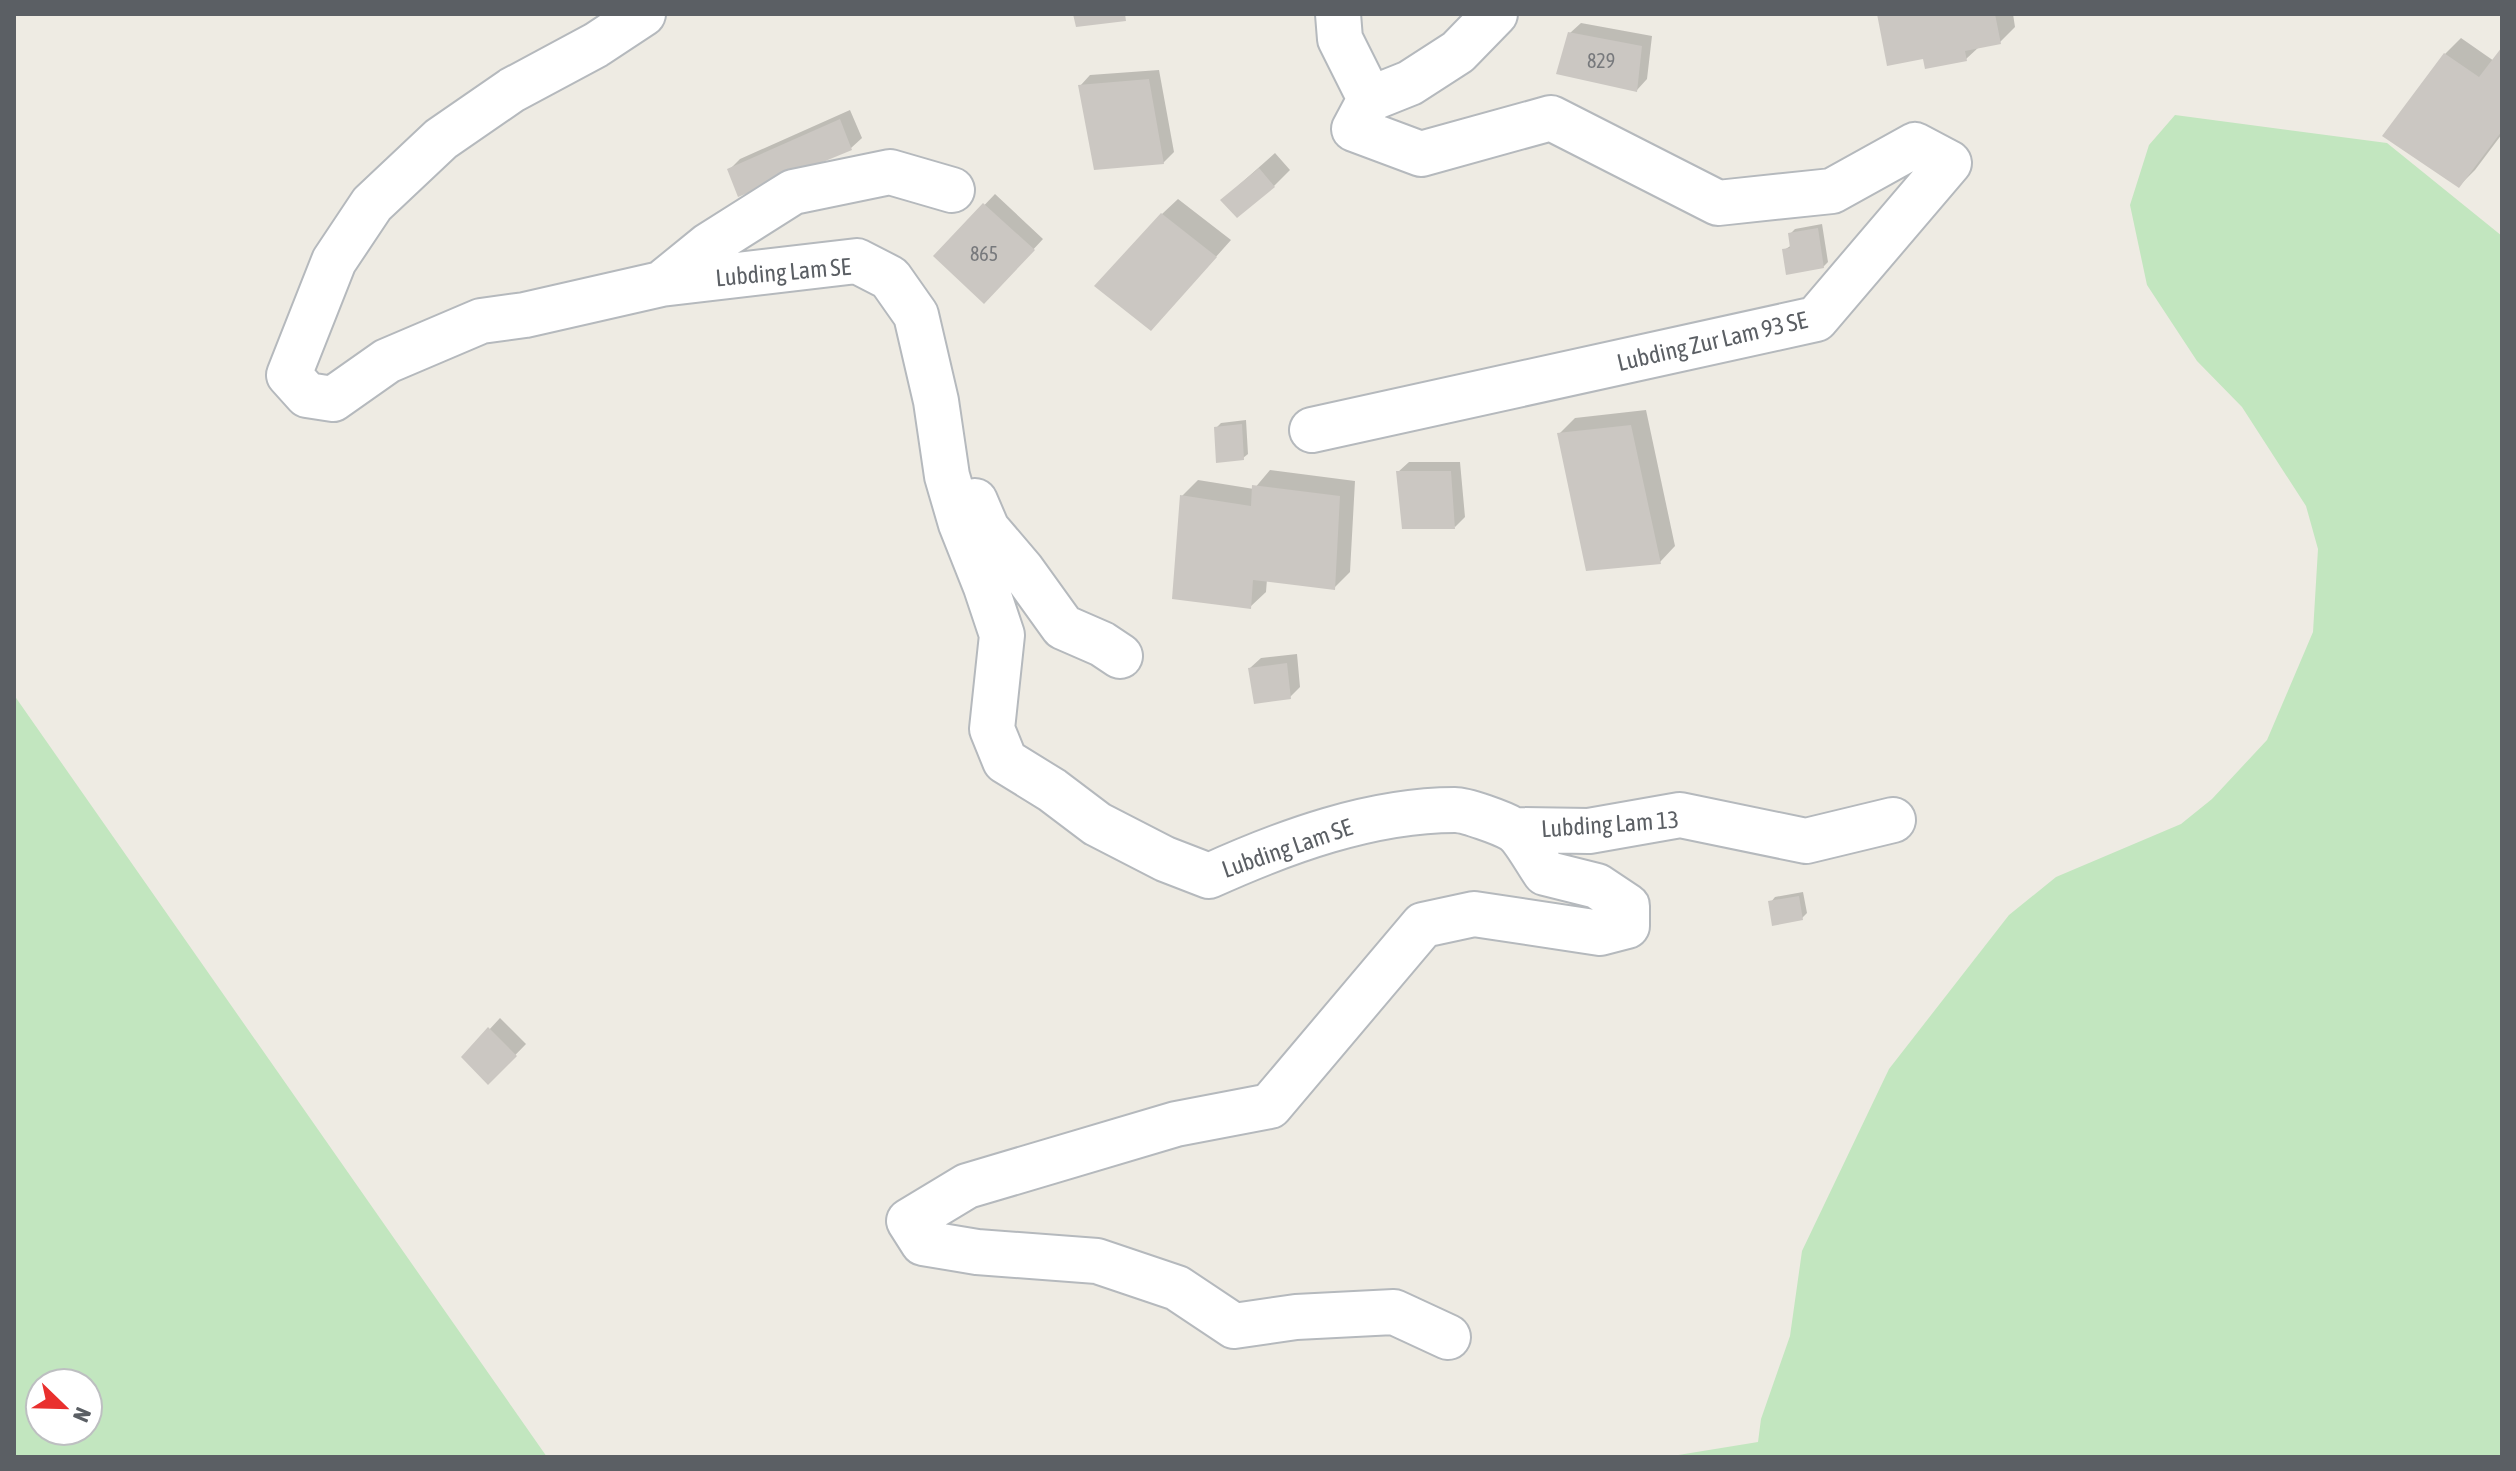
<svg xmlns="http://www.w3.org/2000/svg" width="2516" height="1471" font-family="'Asap Condensed',sans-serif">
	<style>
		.green { fill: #c2e6bf; fill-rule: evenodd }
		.shadow { fill: #0003 }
		.building { fill: #cbc7c2 }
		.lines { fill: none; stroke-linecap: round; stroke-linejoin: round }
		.street-casing { stroke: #b5b9bd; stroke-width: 48 }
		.street { stroke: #fff; stroke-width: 44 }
		.labels { text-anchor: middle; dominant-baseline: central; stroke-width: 7; stroke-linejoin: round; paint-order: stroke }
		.number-label { font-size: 20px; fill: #77797c }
		.street-label { font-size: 24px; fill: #5b5f64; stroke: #fff }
	</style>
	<rect width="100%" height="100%" fill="#eeebe3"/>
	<path class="green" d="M2175 115 2387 143 2502 236V1457H1666L1758 1442 1761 1419 1790 1336 1802 1251 1889 1069 2009 915 2056 877 2181 824 2212 799 2267 740 2313 632 2318 549 2306 506 2242 407 2197 361 2147 285 2130 205 2149 145Z
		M14 695 547 1457H14ZM40 1383H88V1431H40Z"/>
	<path class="shadow" d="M1879 14H2013L2015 27 2000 42 1979 47 1966 59 1925 57Z
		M1581 23 1652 36 1647 79 1637 90 1570 33Z
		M2461 38 2494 61 2502 50V134L2475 170 2459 186 2445 54Z
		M1159 70 1174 152 1163 163 1080 86 1090 75Z
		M850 110 862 138 851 148 739 195 729 170 740 159Z
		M1275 153 1290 170 1274 186 1239 185Z
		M995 194 1043 239 995 291 936 256Z
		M1178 199 1231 240 1166 313 1162 214Z
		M1822 224 1828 262 1823 267 1784 250 1792 245 1790 234 1795 229Z
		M1646 410 1675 546 1660 562 1559 434 1575 418Z
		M1246 420 1248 454 1243 458 1216 428 1221 423Z
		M1409 462H1460L1465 517 1455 527 1398 472Z
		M1270 470 1355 481 1350 572 1334 588 1267 579 1266 592 1250 607 1182 496 1198 480 1254 489Z
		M1297 654 1300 687 1290 697 1250 668 1261 658Z
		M1803 892 1807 913 1802 918 1771 902 1775 897Z
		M500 1018 526 1044 488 1083 464 1057Z"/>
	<path class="building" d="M1073 14H1125L1126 21 1076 27Z
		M1877 14H1995L2001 44 1965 51 1967 61 1925 69 1923 59 1887 66Z
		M1568 32 1642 46 1637 92 1556 74Z
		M2502 47V131L2459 188 2382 136 2444 53 2479 77Z
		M1149 79 1164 164 1094 170 1078 85Z
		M840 119 852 150 738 197 727 169Z
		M1259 168 1275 187 1237 218 1220 200Z
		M983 203 1035 250 984 304 933 256Z
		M1161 213 1217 257 1151 331 1094 286Z
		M1818 228 1824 268 1786 275 1782 249 1790 248 1788 233Z
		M1242 424 1244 460 1216 463 1214 427Z
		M1631 425 1661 564 1586 571 1557 433Z
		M1396 471H1451L1455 529H1402Z
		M1252 485 1340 496 1335 590 1253 580 1251 609 1172 599 1180 495 1251 506Z
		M1287 663 1291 699 1254 704 1248 668Z
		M1799 896 1803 920 1772 926 1768 901Z
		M488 1027 517 1056 488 1085 461 1057Z"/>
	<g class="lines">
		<g class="street-casing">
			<path id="street" d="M643 14 596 45 512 90 441 139 372 204 334 261 289 375 307 395 333 399 387 361 481 321 525 315 661 284 857 261 890 278 916 315 936 401 947 476 961 524 986 587 1002 635 992 729 1005 761 1052 790 1097 824 1165 859 1209 876C1284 842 1371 810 1455 810 1466 810 1502 823 1512 829 1523 835 1537 862 1545 873L1597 886 1627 906V926L1600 933 1474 914 1423 925 1270 1106 1176 1124 967 1186 909 1221 923 1243 977 1252 1097 1261 1177 1288 1234 1326 1296 1317 1394 1312 1448 1337
				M1338 14 1340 39 1370 99 1410 83 1458 52 1495 14
				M661 284 709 245 793 192 890 172 952 190
				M1312 430 1816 319 1949 163 1915 145 1832 191 1718 203 1551 118 1421 154 1354 129 1370 99
				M975 501 987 529 1022 570 1063 627 1102 644 1120 656
				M1515 830 1589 831 1680 815 1806 841 1893 820"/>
		</g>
		<use href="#street" class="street"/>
	</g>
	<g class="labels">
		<g class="number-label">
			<text x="1601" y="60">829</text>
			<text x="984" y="253">865</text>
		</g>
		<g class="street-label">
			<text transform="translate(783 272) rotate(-5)">Lubding Lam SE</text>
			<text transform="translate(1712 341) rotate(-13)">Lubding Zur Lam 93 SE</text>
			<text transform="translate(1610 824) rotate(-4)">Lubding Lam 13</text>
			<text transform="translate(1287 848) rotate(-19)">Lubding Lam SE</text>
		</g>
	</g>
	<rect width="2516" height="1471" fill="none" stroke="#5b5f64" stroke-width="32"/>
	<g transform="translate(64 1407) rotate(113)"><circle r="38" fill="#ffffff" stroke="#bdbfc1" stroke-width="2"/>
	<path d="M0-6L14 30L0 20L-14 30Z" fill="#e9302e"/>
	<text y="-12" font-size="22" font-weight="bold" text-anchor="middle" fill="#5b5f64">N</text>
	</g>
</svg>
